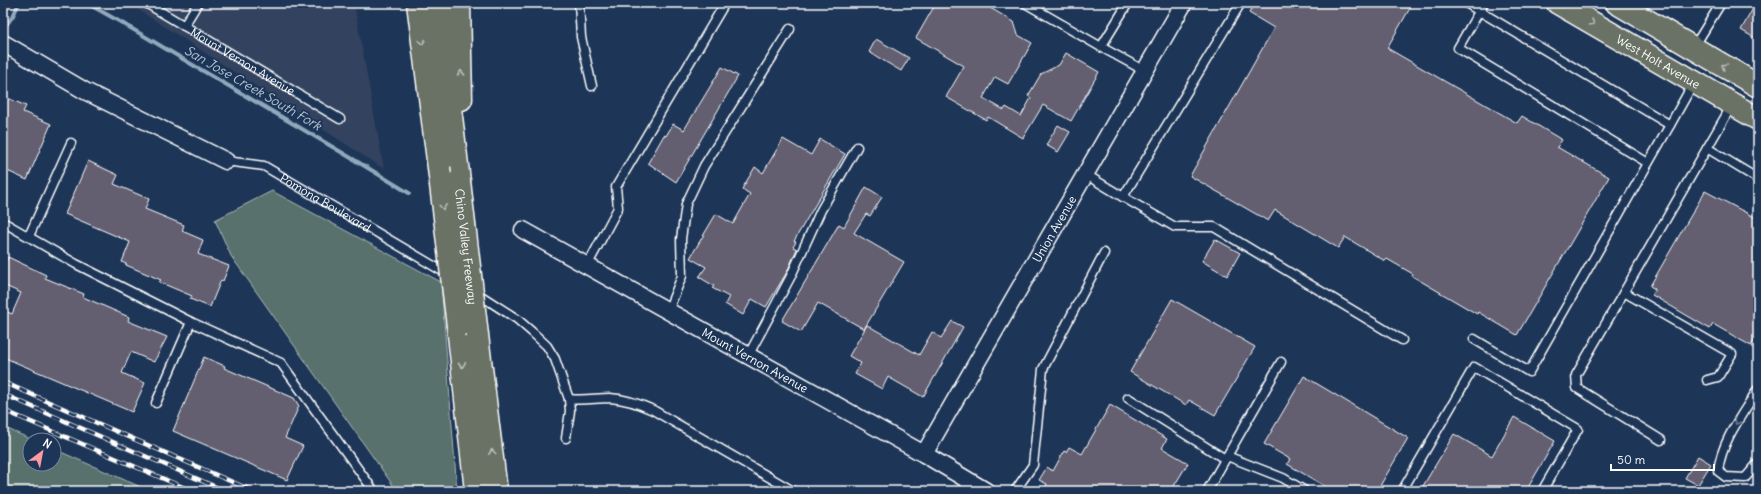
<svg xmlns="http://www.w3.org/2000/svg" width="1761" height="494" font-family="Delius,sans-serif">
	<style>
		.built { fill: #32425f }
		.green { fill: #58716d; stroke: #acb8b6 }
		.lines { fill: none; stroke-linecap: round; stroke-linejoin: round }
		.stream { stroke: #91a9bc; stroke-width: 4 }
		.building { fill: #635f71; stroke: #fff }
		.lane-casing { stroke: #fff; stroke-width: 11 }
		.street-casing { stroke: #fff; stroke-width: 19 }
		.primary-casing { stroke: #fff; stroke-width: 25 }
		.highway-casing { stroke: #fff; stroke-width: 25 }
		.lane { stroke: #1d3557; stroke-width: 8 }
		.street { stroke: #1d3557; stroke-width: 16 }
		.primary { stroke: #6b7165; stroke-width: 22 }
		.highway { stroke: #6b7165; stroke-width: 22 }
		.rail-casing { stroke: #fff; stroke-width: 4.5 }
		.rail { stroke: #1d3557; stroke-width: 3; stroke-dasharray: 9; stroke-linecap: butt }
		.highway-bridge-casing { stroke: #fff; stroke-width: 25; stroke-linecap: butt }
		.highway-bridge { stroke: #6b7165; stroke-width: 22 }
		.oneway { stroke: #bcbfba }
		.oneway2 { stroke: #6c7c92 }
		.labels { text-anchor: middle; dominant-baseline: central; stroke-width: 3.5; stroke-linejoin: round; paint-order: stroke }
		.street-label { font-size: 12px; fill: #fff; stroke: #1d3557 }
		.water-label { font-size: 13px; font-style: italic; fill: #b5c5d2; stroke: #1d3557 }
	</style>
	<rect width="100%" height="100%" fill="#1d3557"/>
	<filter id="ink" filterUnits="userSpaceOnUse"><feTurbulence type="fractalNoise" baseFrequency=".025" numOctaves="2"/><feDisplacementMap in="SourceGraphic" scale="8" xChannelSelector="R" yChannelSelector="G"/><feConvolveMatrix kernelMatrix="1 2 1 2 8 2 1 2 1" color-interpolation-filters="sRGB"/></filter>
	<g filter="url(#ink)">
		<path class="built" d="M128 3H354L384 169Z"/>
		<path class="green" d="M272 191 441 282 457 491H397L231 256 215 220Z
			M3 427 33 440H30V464H54V449L150 491H3Z"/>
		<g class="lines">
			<path class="stream" d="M86 3C128 25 168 51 210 75 276 114 343 152 409 193
				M3 29 13 16 19 3"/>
		</g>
		<path class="building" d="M936 3H982L1014 22 1018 35 1032 43 1008 84 995 77 983 98 1004 110 1006 107 1021 116 1031 98 1028 96 1041 74 1059 65 1066 53 1099 72 1071 121 1043 105 1023 138 988 117 986 120 946 97 964 66 916 38Z
			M1255 3H1413L1387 48 1517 123 1522 116 1562 140 1557 147 1609 177 1517 335 1478 312 1477 314 1412 276 1413 274 1387 259 1385 261 1345 237 1338 248 1275 210 1268 221 1190 176 1274 28 1249 13Z
			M1756 3H1758V40L1741 30Z
			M876 39 909 58 901 71 869 52Z
			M722 67 738 76 676 182 648 163 664 135 666 136 673 124 684 130Z
			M3 96 26 106 23 112 51 124 27 180 3 169Z
			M1058 125 1070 132 1058 152 1046 145Z
			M783 139 811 155 820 139 845 154 794 241 796 242 793 247 797 249 787 272 766 307 752 299 743 315 725 304 729 297 712 288 714 286 699 277 706 267 690 258 716 214 733 224 750 194 742 189 755 167 763 173Z
			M88 161 118 175 114 184 149 199 145 209 184 225 182 231 203 240 198 254 229 266 223 281 221 280 210 307 190 299 192 296 159 282 161 280 126 265V264L122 262 130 242 65 214Z
			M866 187 882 197 870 216 866 214 854 233 904 262 864 329 818 303 801 332 782 321 839 224 844 227Z
			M1705 191 1758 219V333L1751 346 1713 324 1710 329 1652 295 1655 289 1650 286Z
			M1215 239 1240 253 1227 276 1202 261Z
			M8 257 46 275 45 278 84 294 83 297 129 317 128 321 167 337 154 362 131 352 122 373 145 383 132 412 3 357V310L12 314 21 293 3 285V267Z
			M1172 299 1255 347 1215 415 1189 400 1186 405 1130 372Z
			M952 321 963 327 923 397 888 377 882 389 855 374 861 363 849 356 867 325 919 355 932 332 941 338Z
			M204 357 225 366 224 368 294 398 299 406 285 438 303 446 287 480 173 431Z
			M1304 376 1408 438 1377 491H1333L1287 464 1290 459 1264 444Z
			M1110 405 1167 439 1162 448 1188 463 1171 491H1044L1047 484 1039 480 1047 467 1053 471 1064 451 1066 452 1069 447 1082 454Z
			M1514 417 1555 441 1526 491H1420L1454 434 1492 456Z
			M1698 456 1711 464 1698 485 1685 478Z"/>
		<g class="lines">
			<g class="lane-casing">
				<g id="lane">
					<path id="s1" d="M146 3 340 119"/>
					<path d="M579 3 581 37 592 86"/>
					<path d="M1025 3 1101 47"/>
					<path d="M1128 3 1101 47 1145 71"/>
					<path d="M1241 3 1123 197 1175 227H1214L1402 340"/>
					<path d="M1466 3 1670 125 1529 372 1474 339"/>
					<path d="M1484 3 1458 48 1648 163"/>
					<path d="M184 26 198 3"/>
					<path d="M1694 47 1721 3"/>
					<path d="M1670 125 1694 82"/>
					<path d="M1707 148 1758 179"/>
					<path id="s2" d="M226 161 264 166 449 275"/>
					<path d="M1085 174 1123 197"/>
					<path d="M3 222 76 264 191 322 281 363 374 491"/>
					<path d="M29 236 71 143"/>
					<path d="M587 266 618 208 616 187 725 3"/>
					<path d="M475 292 517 319 532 332 547 346 555 359 569 399 570 411 566 438"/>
					<path d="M1624 292 1732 354 1718 377 1707 380"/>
					<path d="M668 311 682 276 681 239 686 204 704 166 790 29"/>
					<path d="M748 356 790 278 821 210 857 147"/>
					<path d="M1758 389C1742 415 1722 440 1718 471L1726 477 1745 478 1758 463"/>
					<path d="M1128 398 1225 459"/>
					<path d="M569 399C584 401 596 398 610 398 625 399 640 404 653 410L793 491"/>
					<path d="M156 403 191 322"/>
					<path d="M1661 440 1577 388 1576 375 1732 105"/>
					<path d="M1227 456 1283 478 1305 491"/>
					<path d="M1015 491 1033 465 1043 369 1104 253"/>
					<path d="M1207 491 1281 362"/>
					<path d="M1402 491 1474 367 1578 429 1542 491"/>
				</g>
			</g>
			<g class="street-casing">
				<g id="street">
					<path d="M3 43 85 91 226 161"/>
					<path id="s3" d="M523 230 924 454 986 491"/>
					<path id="s4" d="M924 454 1184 3"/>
				</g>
			</g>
			<g class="primary-casing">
				<g id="primary">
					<path id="s5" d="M1558 3 1758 119"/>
					<path d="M1617 3 1758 86"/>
				</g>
			</g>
			<g class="highway-casing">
				<path id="highway" d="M418 3 439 168
					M437 3 459 181
					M459 3 461 99
					M458 326 476 491
					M477 335 496 491"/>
			</g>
			<use href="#lane" class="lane"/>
			<use href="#street" class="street"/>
			<use href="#primary" class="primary"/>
			<use href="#highway" class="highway"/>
			<g class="rail-casing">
				<path id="rail" d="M3 382 253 491
					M3 394 225 491
					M3 410 192 491"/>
			</g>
			<use href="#rail" class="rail"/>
			<g class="highway-bridge-casing">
				<g id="highway-bridge">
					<path d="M439 168 458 326"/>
					<path id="s6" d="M459 181 477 335"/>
				</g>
			</g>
			<use href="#highway-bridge" class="highway-bridge"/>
		</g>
		<defs><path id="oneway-chevron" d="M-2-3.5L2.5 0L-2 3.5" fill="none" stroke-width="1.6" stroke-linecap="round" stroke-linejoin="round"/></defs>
		<g class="oneway">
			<use href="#oneway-chevron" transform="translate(1592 23) rotate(30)"/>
			<use href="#oneway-chevron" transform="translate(422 42) rotate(83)"/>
			<use href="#oneway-chevron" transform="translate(1724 66) rotate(-149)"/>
			<use href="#oneway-chevron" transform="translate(461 73) rotate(-92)"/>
			<use href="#oneway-chevron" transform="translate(443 207) rotate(83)"/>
			<use href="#oneway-chevron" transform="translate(462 365) rotate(84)"/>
			<use href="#oneway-chevron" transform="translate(492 452) rotate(-97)"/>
		</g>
		<use class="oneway2" href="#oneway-chevron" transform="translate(1737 422) rotate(122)"/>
	</g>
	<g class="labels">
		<g class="street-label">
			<text stroke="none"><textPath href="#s1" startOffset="113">Mount Vernon Avenue</textPath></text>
			<text stroke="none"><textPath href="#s5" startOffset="116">West Holt Avenue</textPath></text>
			<text stroke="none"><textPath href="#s2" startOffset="110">Pomona Boulevard</textPath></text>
			<text stroke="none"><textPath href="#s4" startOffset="260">Union Avenue</textPath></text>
			<text stroke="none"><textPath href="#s6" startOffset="66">Chino Valley Freeway</textPath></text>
			<text stroke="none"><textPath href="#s3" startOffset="266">Mount Vernon Avenue</textPath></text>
		</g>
		<g class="water-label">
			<text transform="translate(253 88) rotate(30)">San Jose Creek South Fork</text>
		</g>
	</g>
	<rect width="1761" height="494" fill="none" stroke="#1d3557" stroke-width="16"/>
	<rect x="8" y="8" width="1745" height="478" fill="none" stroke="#fff" stroke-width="1.5" filter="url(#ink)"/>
	<g transform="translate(42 452) rotate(32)"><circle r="19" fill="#1d3557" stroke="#77869a"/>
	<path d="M0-3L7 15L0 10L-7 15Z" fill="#ff9aa2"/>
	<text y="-6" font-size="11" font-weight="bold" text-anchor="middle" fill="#ffffff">N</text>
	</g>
	<path d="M1611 464v6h103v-6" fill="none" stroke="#ffffff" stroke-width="2"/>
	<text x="1617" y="464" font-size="12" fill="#ffffff" stroke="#1d3557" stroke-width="3" paint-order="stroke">50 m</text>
</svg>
